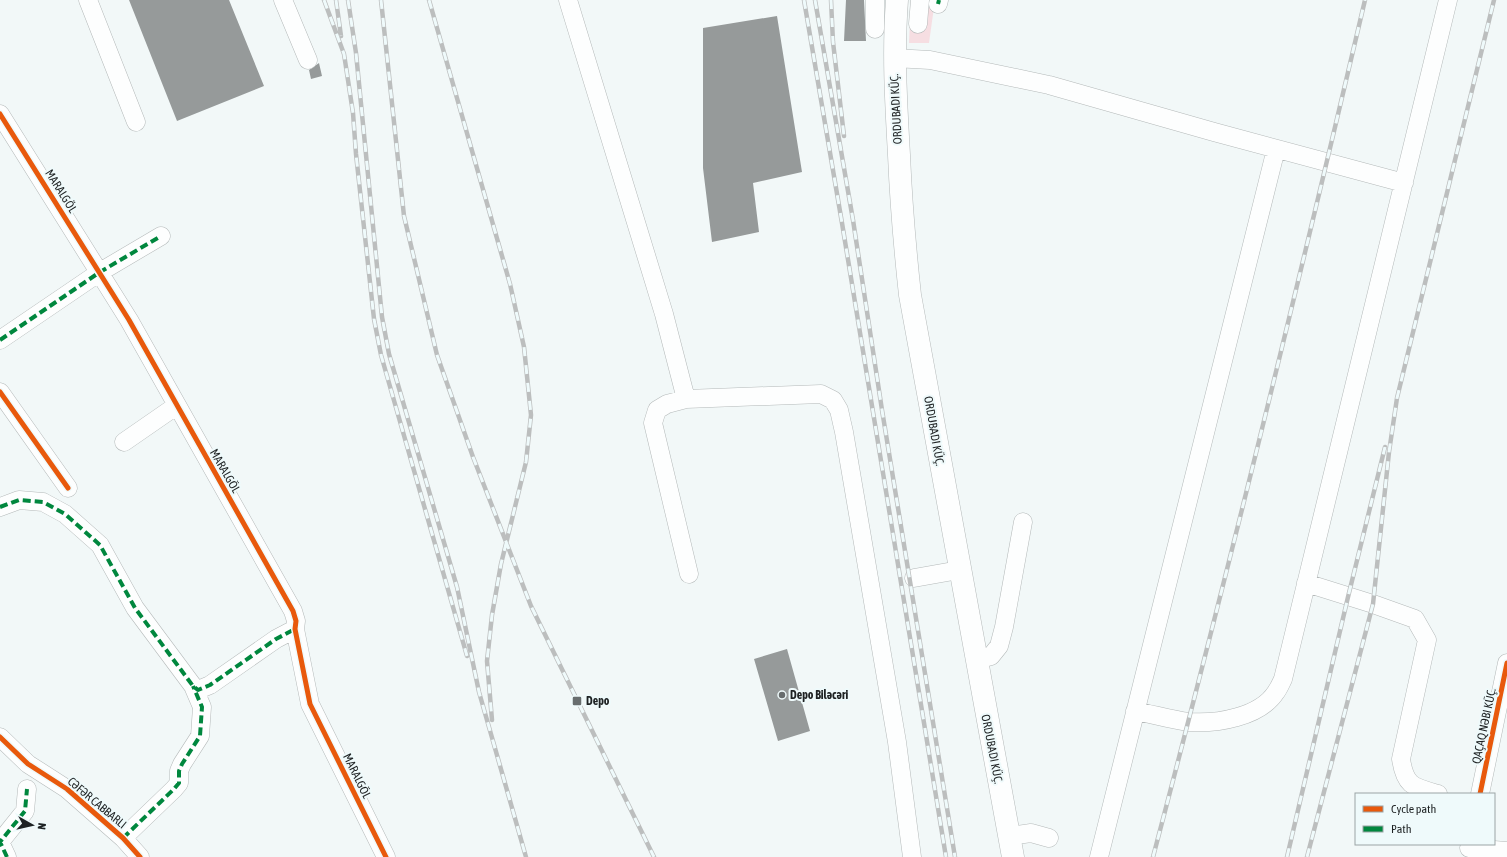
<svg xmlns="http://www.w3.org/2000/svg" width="1507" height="857" font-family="'Asap Condensed',sans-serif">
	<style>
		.grass { fill: #f6dee2 }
		.building { fill: #969a9a }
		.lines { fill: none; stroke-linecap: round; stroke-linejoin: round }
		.minor-casing { stroke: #b4b9b9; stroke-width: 19 }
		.major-casing { stroke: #b4b9b9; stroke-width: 23 }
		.minor { stroke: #fdfefe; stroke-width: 18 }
		.major { stroke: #fdfefe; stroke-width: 22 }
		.rail-casing { stroke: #bcbebe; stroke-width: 4.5 }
		.rail { stroke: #effafb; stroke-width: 3; stroke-dasharray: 9; stroke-linecap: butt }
		.quiet { stroke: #00873e; stroke-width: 4; stroke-dasharray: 8 4; stroke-linecap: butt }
		.cycleway-casing { stroke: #effafb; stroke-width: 8 }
		.cycleway { stroke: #e8590c; stroke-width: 5 }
		.poi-dot { fill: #686d6e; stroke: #effafb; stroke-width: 1.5 }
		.labels { text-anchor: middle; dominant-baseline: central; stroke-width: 4; stroke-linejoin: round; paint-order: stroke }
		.street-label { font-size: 12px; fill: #1e2223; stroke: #effafb }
		.poi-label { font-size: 12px; font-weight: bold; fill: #1e2223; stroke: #effafb; text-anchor: start }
	</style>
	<rect width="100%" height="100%" fill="#f2f8f8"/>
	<path class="grass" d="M911 0H935L929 43H909Z"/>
	<path class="building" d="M129 0H229L264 86 177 121Z
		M846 0H864L866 41H844Z
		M777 16 802 172 753 183 759 232 712 242 703 168V28Z
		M319 63 322 76 311 79 309 70Z
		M787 649 810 731 778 741 754 659Z"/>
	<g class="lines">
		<g class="minor-casing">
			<path id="minor" d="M88 0 136 122
				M283 0 308 60
				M568 0 664 314 686 399
				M875 0V29
				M938 4 939 0
				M918 24 920 0
				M894 58 930 60 1049 85 1214 132 1404 183
				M0 114 129 320 293 611 296 621 295 629 310 704 386 857
				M0 340 100 272 161 236
				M0 392 68 488
				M124 442 176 406
				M0 507 19 500 43 502 65 514 100 545 135 608 193 686 198 690 210 685 276 639 295 629
				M689 574 653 423 657 410 667 404 686 399 821 394 833 400 839 410 844 432 897 742 912 857
				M914 578 959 570
				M1306 583 1373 604 1415 619 1427 640 1401 759C1405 786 1413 787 1438 794
				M976 660 991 656 999 646 1004 627 1023 522
				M1135 711C1152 714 1171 720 1189 722 1217 724 1260 717 1276 692 1279 688 1281 683 1283 679L1448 0
				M0 737 28 764 67 789 123 838 140 857
				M1480 794 1507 663
				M1009 836 1031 833 1049 838
				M123 838 174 789 179 783V771L182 764 200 736 202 707 193 686
				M1469 848 1507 851
				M7 857 0 842 25 811 27 789
				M1099 857 1276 149"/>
		</g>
		<g class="major-casing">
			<path id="major" d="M897 0C893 52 896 103 899 155 901 202 905 249 910 295L1013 857"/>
		</g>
		<use href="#minor" class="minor"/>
		<use href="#major" class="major"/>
		<g class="rail-casing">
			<path id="rail" d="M324 0 344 54 353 113 356 154 374 319 381 355 467 656
				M336 0 341 36
				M348 0 356 53 382 317 389 354 457 587 479 692 526 857
				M381 0 404 216 437 355 473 457 531 606 654 857
				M429 0 510 284 524 347 531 415 526 462 501 564 492 615 487 661 492 720
				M804 0 842 223 946 857
				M815 0 853 220 882 410 955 857
				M831 0 833 42 844 136
				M1153 857C1228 572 1298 286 1365 0
				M1287 857 1348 597 1385 447
				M1307 857 1373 604 1389 452 1397 398 1494 0"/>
		</g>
		<use href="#rail" class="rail"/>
		<path class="quiet" d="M938 4 939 0
			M0 340 100 272 161 236
			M0 507 19 500 43 502 65 514 100 545 135 608 193 686 198 690 210 685 276 639 295 629
			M123 838 174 789 179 783V771L182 764 200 736 202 707 193 686
			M7 857 0 842 25 811 27 789"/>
		<g class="cycleway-casing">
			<path id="cycleway" d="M0 114 129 320 293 611 296 621 295 629 310 704 386 857
				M0 392 68 488
				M0 737 28 764 67 789 123 838 140 857
				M1480 794 1507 663"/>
		</g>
		<use href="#cycleway" class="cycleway"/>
	</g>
	<g class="poi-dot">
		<circle cx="782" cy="695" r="4"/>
		<rect x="572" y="696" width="10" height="10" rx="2"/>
	</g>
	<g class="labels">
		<g class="street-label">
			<text transform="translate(896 109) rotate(-93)">ORDUBADI KÜÇ.</text>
			<text transform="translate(61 191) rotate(58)">MARALGÖL</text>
			<text transform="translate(934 431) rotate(80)">ORDUBADI KÜÇ.</text>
			<text transform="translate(225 471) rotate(60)">MARALGÖL</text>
			<text transform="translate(1484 726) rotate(-78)">QAÇAQ NƏBI KÜÇ.</text>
			<text transform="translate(992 749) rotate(79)">ORDUBADI KÜÇ.</text>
			<text transform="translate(357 776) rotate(64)">MARALGÖL</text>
			<text transform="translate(97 803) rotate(40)">CƏFƏR CABBARLI</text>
		</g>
		<g class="poi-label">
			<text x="790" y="695">Depo Biləcəri</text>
			<text x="586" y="701">Depo</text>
		</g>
	</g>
	<rect x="1355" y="793" width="140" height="52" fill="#effafb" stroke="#9ba4a5"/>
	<rect x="1363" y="806" width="20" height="6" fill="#e8590c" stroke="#9ba4a5"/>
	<text x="1391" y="813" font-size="12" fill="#1e2223">Cycle path</text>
	<rect x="1363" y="826" width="20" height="6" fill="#00873e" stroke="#9ba4a5"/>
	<text x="1391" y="833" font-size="12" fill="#1e2223">Path</text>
	<g transform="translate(32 825) rotate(98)" stroke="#effafb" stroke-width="3" paint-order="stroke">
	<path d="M0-3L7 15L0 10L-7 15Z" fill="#1e2223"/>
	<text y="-6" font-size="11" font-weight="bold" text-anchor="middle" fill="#1e2223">N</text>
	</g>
</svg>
